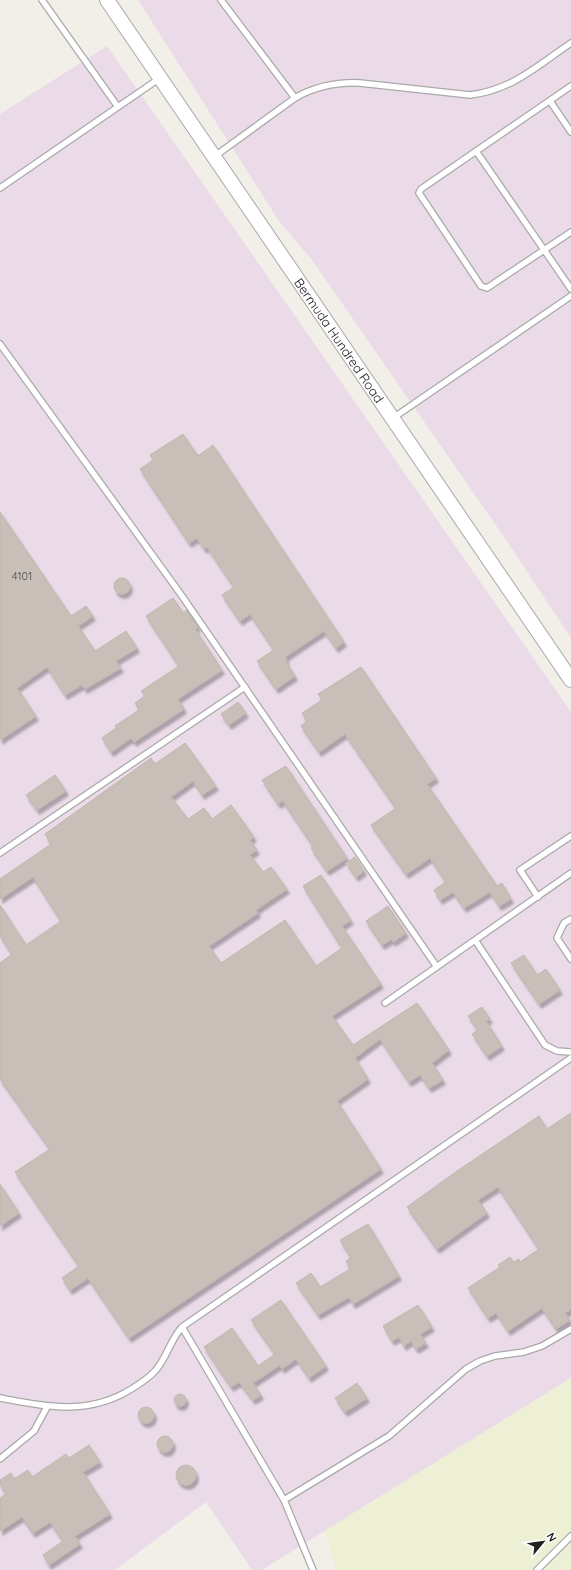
<svg xmlns="http://www.w3.org/2000/svg" width="571" height="1570" font-family="Quicksand,sans-serif">
	<style>
		.industrial { fill: #ebdbe8 }
		.farmland { fill: #eef0d5 }
		.building { fill: #c7bfb8; stroke: #c4b6ab; filter: url(#shadow) }
		.lines { fill: none; stroke-linecap: round; stroke-linejoin: round }
		.service-casing { stroke: #a9a9a9; stroke-width: 8 }
		.tertiary-casing { stroke: #a9a9a9; stroke-width: 16 }
		.service { stroke: #fff; stroke-width: 5.5 }
		.tertiary { stroke: #fff; stroke-width: 14 }
		.labels { text-anchor: middle; dominant-baseline: central; stroke-width: 4; stroke-linejoin: round; paint-order: stroke }
		.number-label { font-size: 11px; fill: #4b4948 }
		.street-label { font-size: 13px; fill: #222; stroke: #fff }
	</style>
	<defs>
		<filter id="shadow"><feDropShadow dx="2.5" dy="4.5" stdDeviation="1" flood-color="#0004"/></filter>
	</defs>
	<rect width="100%" height="100%" fill="#f2efe9"/>
	<path class="industrial" d="M138 0H571V638L504 537 312 260 279 221Z
		M107 46 571 712V1378L262 1570H252L206 1502 115 1570H0V114Z"/>
	<path class="farmland" d="M571 1378V1570H336L325 1531Z"/>
	<path class="building" d="M183 434 198 456 213 445 344 642 336 648 324 631 285 657 287 661 286 662 295 676 276 689 257 661 274 650 250 614 240 621 222 595 234 587 207 547 204 549 197 538 189 543 140 469 153 460 150 455Z
		M0 512 71 616 86 606 93 616 78 626 95 651 126 631 137 648 116 661 121 668 85 689 82 685 65 695 47 667 17 688 36 716 0 740Z
		M114 586a8 8 0 1 1 16 0a8 8 0 1 1-16 0Z
		M173 598 183 613 187 610 198 627 195 629 222 670 178 699 184 709 134 742 131 738 111 752 102 738 116 728 115 726 139 710 135 703 145 696 141 691 179 666 146 616Z
		M361 667 436 778 427 784 497 886 502 883 511 899 499 906 490 892 464 908 453 892 440 900 434 890 446 882 430 858 406 874 371 825 396 808 345 734 319 752 301 726 307 721 302 713 322 700 318 694Z
		M238 702 246 713 229 725 221 714Z
		M185 743 216 786 202 795 193 781 171 797 188 819 204 808 212 819 231 805 254 837 250 840 257 850 250 855 263 872 271 867 287 889 256 910 258 913 209 946 221 963 285 920 316 966 342 948 303 886 321 875 351 920 342 926 381 984 332 1016 353 1045 417 1003 449 1050 432 1063 443 1080 429 1088 420 1075 409 1082 380 1039 355 1058 368 1079 337 1101 381 1169 129 1338 88 1278 70 1290 62 1278 79 1266 15 1172 50 1149 0 1079V963L12 954 0 936V905L26 945 61 921 33 877 0 899V879L51 844 45 834 151 758 155 764Z
		M286 766 347 858 327 871 311 848 313 846 283 801 278 804 262 780Z
		M55 775 66 791 37 810 26 795Z
		M355 857 364 871 356 877 346 863Z
		M388 906 406 933 393 942 392 939 382 945 366 921Z
		M524 955 537 975 546 969 560 990 539 1004 511 963Z
		M482 1007 490 1019 486 1021 502 1046 487 1056 472 1034 478 1030 468 1016Z
		M571 1113V1309L565 1313 570 1320 556 1329 542 1308 508 1331 496 1313 488 1318 468 1288 500 1267 498 1265 510 1257 514 1262 519 1259 520 1262 539 1249 498 1187 478 1200 487 1213 437 1249 407 1207 457 1171 539 1116 547 1129Z
		M0 1184 19 1213 0 1226Z
		M368 1224 399 1276 353 1304 349 1297 318 1315 296 1283 311 1273 320 1287 350 1269 346 1261 351 1258 340 1240Z
		M281 1300 326 1366 309 1378 296 1359 282 1369 280 1365 253 1383 261 1395 253 1400 239 1382 231 1387 204 1347 232 1328 258 1366 275 1354 251 1320Z
		M418 1305 432 1327 420 1334 426 1343 416 1349 411 1341 404 1346 399 1337 392 1341 383 1326Z
		M357 1383 367 1398 345 1412 335 1398Z
		M174 1400a6 6 0 1 1 12 0a6 6 0 1 1-12 0Z
		M138 1415a8 8 0 1 1 16 0a8 8 0 1 1-16 0Z
		M157 1444a8 8 0 1 1 16 0a8 8 0 1 1-16 0Z
		M89 1445 100 1462 83 1472 110 1514 75 1536 80 1544 49 1565 43 1555 63 1541 50 1522 33 1533 22 1517 0 1531V1498L6 1494 0 1485V1480L11 1473 14 1479 28 1470 32 1477 66 1454 69 1458Z
		M176 1475a10 10 0 1 1 20 0a10 10 0 1 1-20 0Z"/>
	<g class="lines">
		<g class="service-casing">
			<path id="service" d="M42 0 118 107
				M221 0 295 98
				M571 86 421 189 419 193 481 286 487 288 571 232
				M550 101 571 132
				M476 151 571 289
				M215 156 295 98C316 86 336 82 360 83L470 95C512 90 537 66 571 43
				M0 188 160 78
				M0 344 182 596 437 967
				M393 418 571 296
				M0 853 245 687
				M538 897 520 870 571 836
				M571 919 564 923 557 938 571 959
				M475 940 545 1045 557 1051 571 1052
				M385 1003 571 873
				M182 1327 284 1500 313 1570
				M0 1398C49 1407 89 1416 133 1388 141 1383 149 1378 155 1371 167 1358 170 1340 182 1327L571 1058
				M0 1459 34 1431 47 1407
				M284 1500 389 1436 466 1369 480 1361 495 1356 524 1352 542 1346 571 1329
				M537 1570 571 1536"/>
		</g>
		<g class="tertiary-casing">
			<g id="tertiary">
				<path id="s1" d="M107 0 571 680"/>
			</g>
		</g>
		<use href="#service" class="service"/>
		<use href="#tertiary" class="tertiary"/>
	</g>
	<g class="labels">
		<g class="number-label">
			<text x="22" y="576">4101</text>
		</g>
		<g class="street-label">
			<text stroke="none"><textPath href="#s1" startOffset="412">Bermuda Hundred Road</textPath></text>
		</g>
	</g>
	<g transform="translate(543 1542) rotate(61)" stroke="#ffffff" stroke-width="3" paint-order="stroke">
	<path d="M0-3L7 15L0 10L-7 15Z" fill="#222222"/>
	<text y="-6" font-size="11" font-weight="bold" text-anchor="middle" fill="#222222">N</text>
	</g>
</svg>
